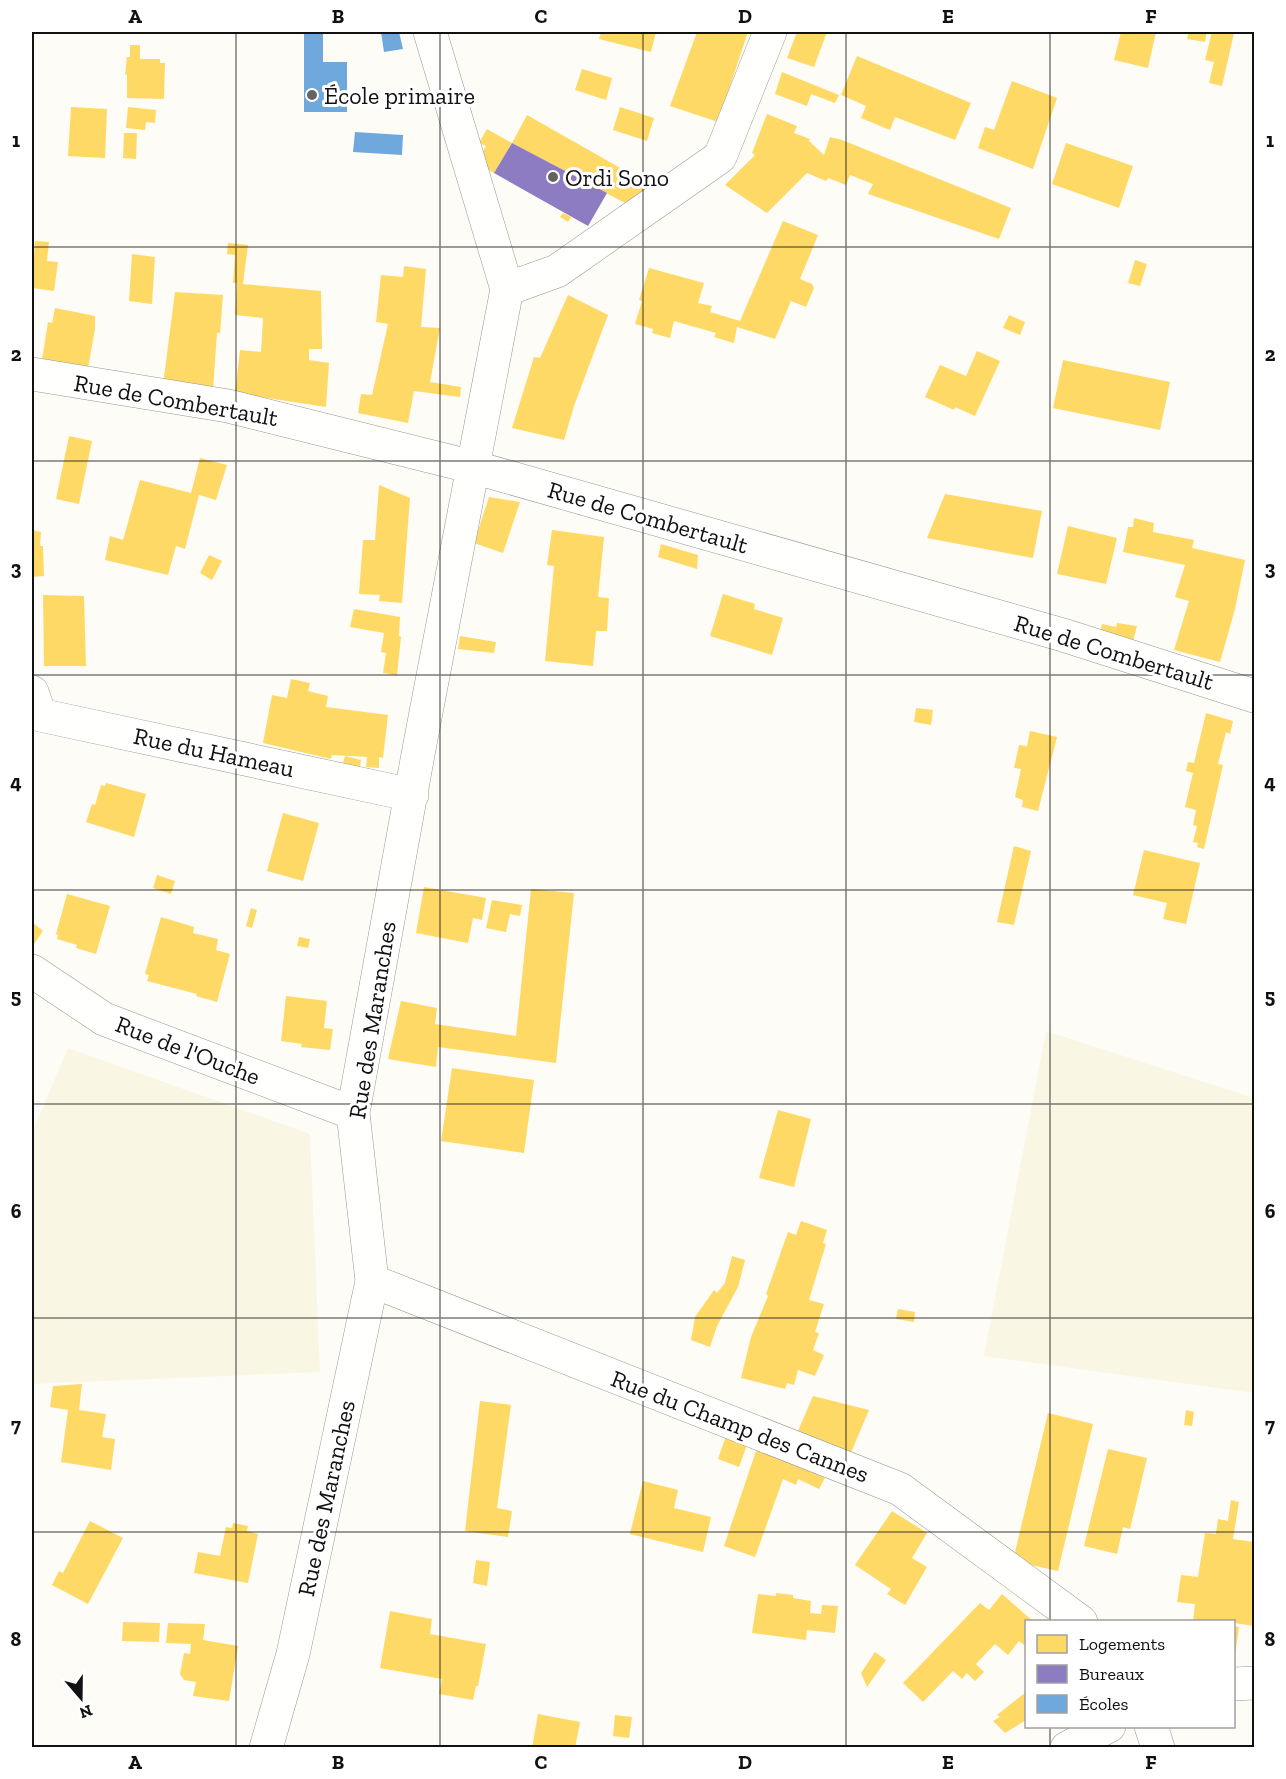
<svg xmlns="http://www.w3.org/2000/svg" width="1286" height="1779" font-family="'Zilla Slab',serif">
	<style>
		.farmland { fill: #f9f7e4 }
		.homes { fill: #ffd966 }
		.offices { fill: #8e7cc3 }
		.schools { fill: #6fa8dc }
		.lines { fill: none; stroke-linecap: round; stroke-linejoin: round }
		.minor-casing { stroke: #979795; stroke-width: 34 }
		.minor { stroke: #fffffe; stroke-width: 33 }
		.grid { fill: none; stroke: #111; stroke-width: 1.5; stroke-opacity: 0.55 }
		.poi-dot { fill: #646362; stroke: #fff; stroke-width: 2 }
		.labels { text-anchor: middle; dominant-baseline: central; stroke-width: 6; stroke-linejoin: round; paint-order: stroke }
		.poi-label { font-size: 24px; fill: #111; stroke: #fff; text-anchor: start }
		.street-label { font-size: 24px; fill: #111; stroke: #fff }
		.neatline { fill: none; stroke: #111; stroke-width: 2 }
		.grid-label { font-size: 20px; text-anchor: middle; font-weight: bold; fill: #111 }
	</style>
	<rect width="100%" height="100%" fill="#fdfcf7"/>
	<path class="farmland" d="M1046 1031 1254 1098V1393L984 1356Z
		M68 1048 310 1134 320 1372 32 1384V1133Z"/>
	<path class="homes" d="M601 32H656L651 52 599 39Z
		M697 32H748L718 122 670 106Z
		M797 32H827L814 67 787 58Z
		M1121 32H1156L1148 68 1114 60Z
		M1189 32H1207L1205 42 1187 39Z
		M1212 32 1234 33 1222 86 1209 83 1214 62 1205 60Z
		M130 45H140V59H160V63H165L164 99 127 98V74L125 75 127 57H130Z
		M857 56 971 103 955 140 895 117 890 130 861 118 866 106 841 95Z
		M582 69 612 78 606 100 575 90Z
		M782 72 839 95 835 103 811 94 807 106 775 94Z
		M1012 81 1057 98 1033 169 978 148 985 127 994 130Z
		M71 107 107 109 105 158 68 156Z
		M128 107 156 110 155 123 146 122 145 130 126 128Z
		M620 107 654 118 647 141 613 130Z
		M767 114 797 126 794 133 810 139 809 141 824 155 830 137 842 140 1011 208 999 239 868 194 873 184 850 175 846 185 828 178 826 181 807 173 767 213 725 185 755 155 752 153Z
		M527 115 652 186 625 203 512 143Z
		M487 129 512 143 494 173 476 163 486 146 479 143Z
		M124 133H137L136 159 123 158Z
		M1066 143 1133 166 1119 208 1052 184Z
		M563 213 571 217 568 222 560 217Z
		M783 221 818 235 800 279 812 284 814 288 806 307 791 301 775 339 737 327 734 343 714 337 716 333 674 321 670 338 652 333 653 329 635 324 642 301 639 300 649 268 704 283 698 303 712 306 710 312 740 321Z
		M35 241 49 242 47 261 58 262 54 291 32 288Z
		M228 243 248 245 243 284 321 291 322 349H309V360L329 363 326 407 235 393 240 350 261 352 263 318 235 315 237 283H233L235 255 227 254Z
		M132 254 155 257 152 304 129 301Z
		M1135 260 1147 264 1140 286 1128 283Z
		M404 266 426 269 421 327 440 328 430 382 461 387 460 397 414 391 408 423 358 413 361 394 372 395 388 324 376 322 381 275 403 277Z
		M175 292 223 295 220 333H217L213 390 163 385Z
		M568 295 608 315 574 406 564 440 512 428 534 357 540 358Z
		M55 308 95 316V329L87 374 41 366 48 322 52 323Z
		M1009 315 1025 322 1020 335 1003 328Z
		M977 351 1000 361 975 416 955 407 954 410 925 397 940 365 966 376Z
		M1063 360 1170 382 1160 430 1053 408Z
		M69 436 92 441 79 504 56 499Z
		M200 458 227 465 216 500 199 495 185 549 176 546 168 575 105 560 110 536 123 540 140 480 191 493Z
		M379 485 410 498 402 603 379 601 380 595 359 594 363 540H375Z
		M945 494 1042 511 1033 558 927 538Z
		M489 497 520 502 503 553 474 543Z
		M1134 518 1154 523 1153 532 1194 540 1192 548 1245 560 1235 609 1220 662 1174 650 1189 601 1175 597 1185 565 1123 552 1128 527H1133Z
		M1068 526 1117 538 1106 584 1057 574Z
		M32 530 41 532 40 546H43L44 576 32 577Z
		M552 530 604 537 598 597 609 598 607 631H596L593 666 545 661 554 566 547 565Z
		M661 544 698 555 697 569 658 557Z
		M209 555 222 561 212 580 200 573Z
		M723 594 755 604 754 609 783 618 772 655 710 636Z
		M43 595 84 596 86 666H44Z
		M354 609 400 617 399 636 401 637 397 675 383 673 386 653 381 652 384 633 350 627Z
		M1117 623 1137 626 1132 645 1099 639 1102 624 1116 627Z
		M460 636 496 642 494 653 458 649Z
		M291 679 310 683 308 691 328 696 326 707 388 715 383 758 379 757V768L366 767 367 757 332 755 331 759 263 743 272 695 287 698Z
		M916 708 933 710 931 725 914 722Z
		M1206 713 1233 721 1230 734 1226 732 1218 764 1223 765 1204 849 1197 847 1198 843 1193 842 1197 826 1193 825 1196 810 1185 807 1193 773 1186 771 1188 762 1194 763Z
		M1030 731 1057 737 1038 811 1022 807 1023 800 1015 797 1021 769 1014 768 1019 745 1027 746Z
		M345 756 361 760 359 771 342 766Z
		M106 783 146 794 134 837 86 822 92 804 95 805 101 785 105 786Z
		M283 813 319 823 303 881 267 871Z
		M1014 846 1031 851 1014 925 997 922Z
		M1144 850 1200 863 1186 924 1163 919 1167 903 1133 895Z
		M157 875 175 881 171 894 153 888Z
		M424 887 486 898 482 920 473 918 468 943 416 933Z
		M531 889 574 893 556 1063 438 1047 436 1067 388 1059 401 1001 437 1008 435 1024 516 1036Z
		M67 894 110 906 96 954 76 948 77 945 57 939 58 935 56 934Z
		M492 900 522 905 520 916 510 914 506 932 486 928Z
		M251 908 257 910 252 928 246 926Z
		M161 917 194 927 193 933 218 939 216 950 230 954 217 1002 196 996 197 994 147 981 149 975 145 974Z
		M32 922 43 931 34 944 32 942Z
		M299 937 310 939 308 948 297 946Z
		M286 996 327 1001 324 1028 333 1029 330 1050 301 1047 302 1044 281 1041Z
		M452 1068 534 1080 524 1153 441 1141Z
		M778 1110 811 1119 794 1187 759 1178Z
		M801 1221 827 1230 823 1243 826 1244 809 1300 824 1304 815 1332 819 1333 813 1350 824 1355 815 1376 798 1370 794 1385 787 1383 785 1389 741 1378 751 1337 768 1296 766 1294 788 1232 796 1235Z
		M732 1256 745 1260 738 1287 717 1326 710 1347 691 1340 695 1317 714 1290 717 1293 725 1283Z
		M898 1309 915 1312 914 1322 896 1319Z
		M82 1384 79 1410 106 1414 102 1437 115 1439 111 1470 61 1462 68 1410 50 1407 53 1386Z
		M813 1396 869 1410 850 1455 798 1431Z
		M480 1401 511 1405 497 1508 512 1511 508 1537 465 1531Z
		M1186 1410 1194 1412 1192 1426 1184 1425Z
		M1048 1413 1093 1424 1058 1571 1013 1561Z
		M727 1433 748 1442 739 1467 718 1459Z
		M757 1448 825 1478 819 1489 798 1479 796 1485 783 1479 755 1557 724 1546Z
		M1108 1449 1147 1458 1130 1529 1123 1527 1117 1554 1084 1546Z
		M643 1481 678 1490 674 1508 711 1517 703 1552 630 1534Z
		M1231 1500 1239 1502 1233 1539 1254 1542V1626L1234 1623V1622H1193L1195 1604 1177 1602 1181 1575 1198 1577 1205 1533 1216 1534 1218 1519 1228 1521Z
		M892 1511 927 1533 912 1558 927 1567 905 1605 887 1594 891 1589 855 1565Z
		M90 1521 123 1538 88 1604 52 1585 59 1571 63 1573Z
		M233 1523 248 1526 247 1531 258 1534 248 1583 194 1573 198 1552 220 1556 226 1527 232 1528Z
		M476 1560 490 1562 487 1586 473 1583Z
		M776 1593 793 1595V1598L811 1601 810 1613 821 1614 822 1605 838 1606 835 1633 807 1630 806 1640 752 1633 758 1594 776 1596Z
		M1002 1594 1034 1622H1026V1641L1024 1645 1019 1641 1008 1655 995 1644 976 1664 984 1672 975 1681 967 1673 962 1679 953 1671 923 1702 903 1683 980 1603 989 1610Z
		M390 1611 432 1619 430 1634 486 1644 478 1686H476L473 1700 439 1694 442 1679 380 1668Z
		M123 1622 160 1623 159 1642 122 1641Z
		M168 1623 205 1624 203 1640 238 1646 229 1701 193 1696 196 1682 184 1680 180 1674 184 1653 190 1654 191 1644 166 1643Z
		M1234 1626 1239 1627 1235 1656H1234Z
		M875 1652 886 1660 867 1687 861 1673Z
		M1026 1692V1720L1005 1733 993 1721 1000 1717 997 1715Z
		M538 1714 580 1722 575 1748H532Z
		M615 1715 632 1717 629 1738 613 1736Z"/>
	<path class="offices" d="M512 143 607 193 588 226 494 173Z"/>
	<path class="schools" d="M304 32H323V62H347V112H304Z
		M381 32H399L403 49 384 52Z
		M355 132 403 135 402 155 353 152Z"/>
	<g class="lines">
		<g class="minor-casing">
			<path id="minor" d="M507 289 557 271 720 157 770 32
				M32 374 228 406 473 467 1063 635 1254 696
				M32 692 40 715 412 795
				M32 971 104 1019 353 1113
				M372 1281 900 1489 1081 1622
				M1234 1684 1254 1683
				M1151 1726 1158 1748
				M266 1748 293 1654 372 1281 353 1113 419 749 507 289 430 32
				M1067 1748 1109 1726"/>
		</g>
		<use href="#minor" class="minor"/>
	</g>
	<path class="grid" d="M236 32V1748M440 32V1748M643 32V1748M846 32V1748M1050 32V1622M32 247H1254M32 461H1254M32 675H1254M32 890H1254M32 1104H1254M32 1318H1254M32 1532H1254M1050 1726V1748"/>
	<g class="poi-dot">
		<circle cx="312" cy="95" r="6"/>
		<circle cx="553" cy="177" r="6"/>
	</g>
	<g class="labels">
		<g class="poi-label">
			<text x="324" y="95">École primaire</text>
			<text x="565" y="177">Ordi Sono</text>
		</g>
		<g class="street-label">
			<text transform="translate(176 400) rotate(10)">Rue de Combertault</text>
			<text transform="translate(648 517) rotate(16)">Rue de Combertault</text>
			<text transform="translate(1114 652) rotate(17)">Rue de Combertault</text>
			<text transform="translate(214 752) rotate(12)">Rue du Hameau</text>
			<text transform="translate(372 1020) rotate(-81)">Rue des Maranches</text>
			<text transform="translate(188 1050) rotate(21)">Rue de l'Ouche</text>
			<text transform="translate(740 1426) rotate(21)">Rue du Champ des Cannes</text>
			<text transform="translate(326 1498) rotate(-78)">Rue des Maranches</text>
		</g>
	</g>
	<rect width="1286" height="1779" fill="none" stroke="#ffffff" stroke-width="66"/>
	<rect x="1025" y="1620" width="210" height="108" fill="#ffffff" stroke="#a0a0a0" stroke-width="1.5"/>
	<rect x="1037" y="1635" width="30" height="18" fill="#ffd966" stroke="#a0a0a0" stroke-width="1.5"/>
	<text x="1079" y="1650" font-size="18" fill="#111111">Logements</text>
	<rect x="1037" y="1665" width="30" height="18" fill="#8e7cc3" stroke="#a0a0a0" stroke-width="1.5"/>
	<text x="1079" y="1680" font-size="18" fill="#111111">Bureaux</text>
	<rect x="1037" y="1695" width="30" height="18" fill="#6fa8dc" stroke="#a0a0a0" stroke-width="1.5"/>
	<text x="1079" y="1710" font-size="18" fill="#111111">Écoles</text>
	<g transform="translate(81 1698) rotate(160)" stroke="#ffffff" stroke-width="4.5" paint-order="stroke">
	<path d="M0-4.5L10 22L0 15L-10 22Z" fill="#111111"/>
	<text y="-9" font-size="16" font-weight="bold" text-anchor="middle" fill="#111111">N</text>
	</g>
	<rect x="33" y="33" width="1220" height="1713" class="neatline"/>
	<g class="grid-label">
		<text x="135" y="23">A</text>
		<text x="338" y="23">B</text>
		<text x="541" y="23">C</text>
		<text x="745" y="23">D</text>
		<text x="948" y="23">E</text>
		<text x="1151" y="23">F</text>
		<text x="16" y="147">1</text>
		<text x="1270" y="147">1</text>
		<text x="16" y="361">2</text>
		<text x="1270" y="361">2</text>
		<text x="16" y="575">3</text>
		<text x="1270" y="575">3</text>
		<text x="16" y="789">4</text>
		<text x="1270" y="789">4</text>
		<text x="16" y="1003">5</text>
		<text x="1270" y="1003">5</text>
		<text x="16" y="1218">6</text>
		<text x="1270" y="1218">6</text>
		<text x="16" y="1432">7</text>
		<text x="1270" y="1432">7</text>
		<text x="16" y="1646">8</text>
		<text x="1270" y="1646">8</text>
		<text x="135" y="1769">A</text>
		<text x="338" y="1769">B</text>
		<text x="541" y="1769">C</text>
		<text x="745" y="1769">D</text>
		<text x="948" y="1769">E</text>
		<text x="1151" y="1769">F</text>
	</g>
</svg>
